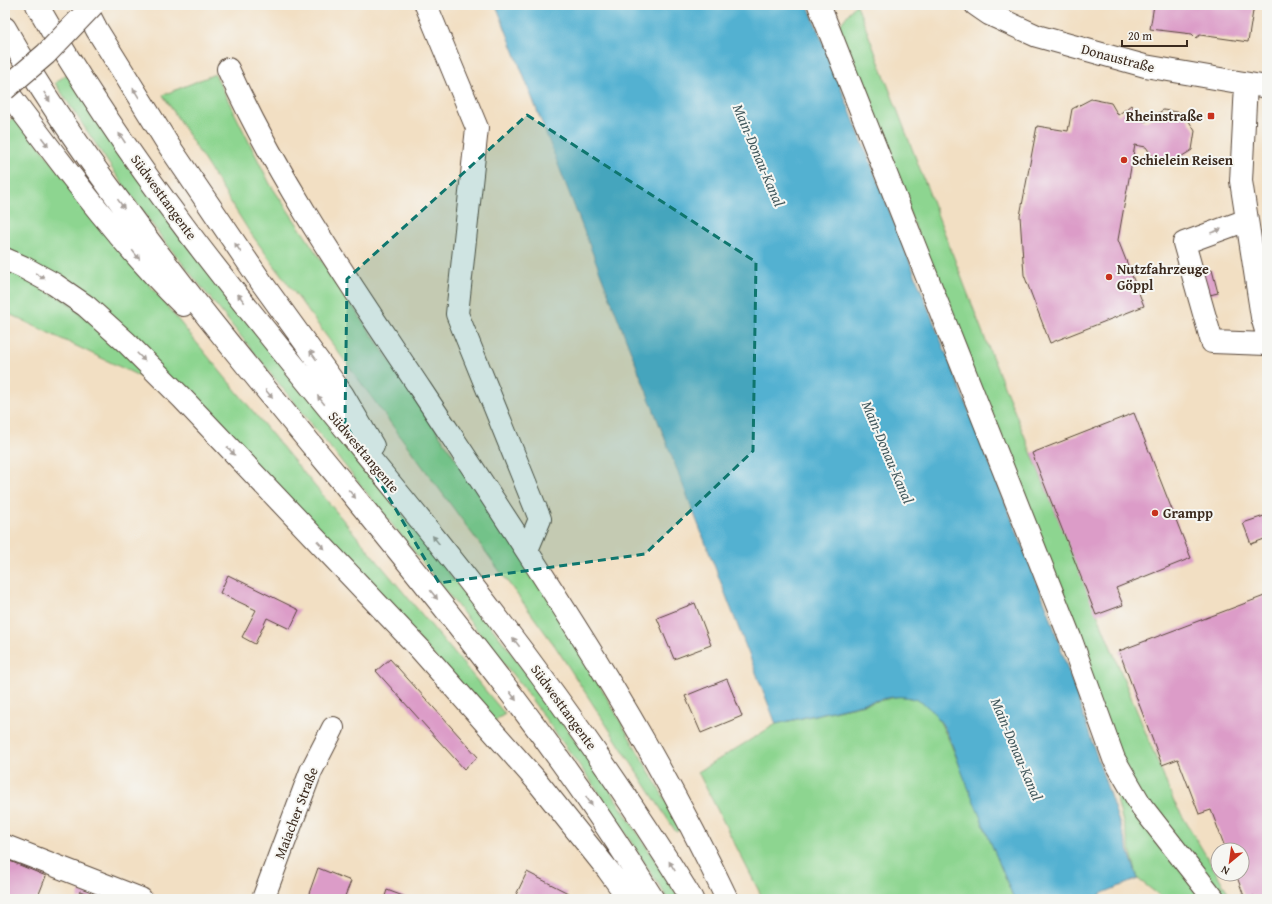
<svg xmlns="http://www.w3.org/2000/svg" width="1272" height="904" font-family="'Gentium Book Plus',serif">
	<style>
		.green { fill: #8dd590; stroke: #648057 }
		.water { fill: #53b1d1; stroke: #476e78 }
		.building { fill: #dc9cc8 }
		.lines { fill: none; stroke-linecap: round; stroke-linejoin: round }
		.minor-casing { stroke: #564537; stroke-width: 24 }
		.highway-casing { stroke: #564537; stroke-width: 24 }
		.minor { stroke: #fff; stroke-width: 22 }
		.highway { stroke: #fff; stroke-width: 22 }
		.highway-bridge-casing { stroke: #564537; stroke-width: 24; stroke-linecap: butt }
		.highway-bridge { stroke: #fff; stroke-width: 22 }
		.oneway { fill: #a79f9a }
		.marked { fill: #0f766e; fill-opacity: 0.2; stroke: #0f766e; stroke-width: 3; stroke-dasharray: 8 5; stroke-linejoin: round }
		.poi-dot { fill: #c8321e; stroke: #f6f6f2; stroke-width: 1.5 }
		.labels { text-anchor: middle; dominant-baseline: central; stroke-width: 4; stroke-linejoin: round; paint-order: stroke }
		.street-label { font-size: 14px; fill: #3b2a1e; stroke: #f6f6f2 }
		.poi-label { font-size: 14px; font-weight: bold; fill: #3b2a1e; stroke: #f6f6f2; text-anchor: start }
		.water-label { font-size: 15px; font-style: italic; fill: #43595d; stroke: #f6f6f2 }
	</style>
	<rect width="100%" height="100%" fill="#f6f6f2"/>
	<filter id="ink" filterUnits="userSpaceOnUse"><feTurbulence type="fractalNoise" baseFrequency=".025" numOctaves="2"/><feDisplacementMap in="SourceGraphic" scale="8" xChannelSelector="R" yChannelSelector="G"/><feConvolveMatrix kernelMatrix="1 2 1 2 8 2 1 2 1" color-interpolation-filters="sRGB"/></filter>
	<filter id="wash" filterUnits="userSpaceOnUse"><feTurbulence type="fractalNoise" baseFrequency=".012" numOctaves="4" result="noise"/><feDisplacementMap in="SourceGraphic" scale="16" xChannelSelector="R" yChannelSelector="G"/><feGaussianBlur stdDeviation="0.9" result="paint"/><feColorMatrix in="noise" values="0 0 0 0 0 0 0 0 0 0 0 0 0 0 0 0 0 1.4 0 .05"/><feComposite in="paint" operator="in"/></filter>
	<g filter="url(#wash)">
		<rect width="100%" height="100%" fill="#f2dfc3"/>
		<path class="green" d="M855 5H857L989 349 1174 802 1232 899H1164L1138 879 1067 612 837 29Z
			M67 74 410 524 507 647 597 770 680 899H668L598 791 521 685 162 238 115 173 55 83Z
			M215 74 270 184 551 600 682 829 676 832 555 646 249 231 163 95Z
			M16 116C174 320 340 516 505 714L494 721 277 485 5 249V124Z
			M5 267 72 305 160 386 5 312Z
			M900 696 918 700 925 704 937 716 950 742 1014 899H763L698 772 776 724Z"/>
		<path class="water" d="M496 5H808L1049 613 1138 879 1100 894 1102 899H1014C997 858 980 816 963 775 955 754 948 726 931 710 918 697 904 695 887 698L776 724Z"/>
		<g id="blocks">
			<path class="building" d="M1154 5H1254L1248 42 1200 35 1196 38 1192 34 1150 29Z
				M1091 99 1111 103 1118 115 1131 105 1143 121H1147L1163 110 1184 113 1195 131 1192 150 1174 161 1153 157 1146 147 1135 145 1118 240 1144 306 1050 343 1024 275 1020 216 1037 126 1068 131 1072 109Z
				M1212 270 1218 293 1193 299 1188 275Z
				M1134 413 1191 558 1116 588 1123 605 1096 615 1032 453Z
				M1267 515V538L1251 544 1243 523Z
				M228 575 299 610 290 629 267 618 255 644 242 637 256 610 220 593Z
				M1267 595V899H1256L1254 896 1245 899 1236 874H1242V850H1226L1211 810 1199 814 1178 759 1162 765 1119 651Z
				M695 603 711 645 674 659 657 618Z
				M390 659 478 757 464 769 376 671Z
				M727 679 742 716 701 733 685 696Z
				M5 859 46 876 37 899H5Z
				M318 868 351 881 345 896 353 899H307Z
				M527 872 568 893 564 899H514Z
				M387 890 411 899H384Z
				M80 891 101 899H77Z"/>
		</g>
	</g>
	<g filter="url(#ink)">
		<use href="#blocks" fill-opacity="0" stroke="#564537" stroke-width="1"/>
		<g class="lines">
			<g class="minor-casing">
				<path id="minor" d="M426 5 477 128 457 314 540 519 527 550
					M819 5 1071 640 1114 759 1142 807 1214 899
					M976 5 989 14 1037 36 1145 66 1267 87
					M1246 84 1241 181 1262 317 1267 334
					M1247 220 1184 243 1212 342 1267 344
					M5 846 141 899
					M263 899 311 771 333 728"/>
			</g>
			<g class="highway-casing">
				<path id="highway" d="M37 5C139 186 278 346 409 506 511 631 607 761 692 899
					M84 5 97 30 169 146 262 283 343 395 373 446
					M5 28C40 91 82 151 126 210 199 310 278 404 357 500 462 628 566 758 653 899
					M228 69C280 184 352 286 421 390 530 555 642 719 727 899
					M5 89C61 163 117 240 183 305
					M5 259 23 267 54 284 86 306 127 343 182 398 420 649 536 780 608 870 629 899"/>
			</g>
			<use href="#minor" class="minor"/>
			<use href="#highway" class="highway"/>
			<g class="highway-bridge-casing">
				<path id="highway-bridge" d="M5 89 46 54 93 5"/>
			</g>
			<use href="#highway-bridge" class="highway-bridge"/>
		</g>
		<defs><path id="oneway-solid" d="M-6-.8H1V-3.2L6.5 0L1 3.2V.8H-6Z"/></defs>
		<g class="oneway">
			<use href="#oneway-solid" transform="translate(136 93) rotate(-122)"/>
			<use href="#oneway-solid" transform="translate(47 97) rotate(58)"/>
			<use href="#oneway-solid" transform="translate(122 138) rotate(-124)"/>
			<use href="#oneway-solid" transform="translate(45 142) rotate(53)"/>
			<use href="#oneway-solid" transform="translate(121 204) rotate(54)"/>
			<use href="#oneway-solid" transform="translate(1216 231) rotate(-20)"/>
			<use href="#oneway-solid" transform="translate(238 248) rotate(-124)"/>
			<use href="#oneway-solid" transform="translate(136 255) rotate(51)"/>
			<use href="#oneway-solid" transform="translate(40 276) rotate(30)"/>
			<use href="#oneway-solid" transform="translate(241 298) rotate(-128)"/>
			<use href="#oneway-solid" transform="translate(313 355) rotate(-126)"/>
			<use href="#oneway-solid" transform="translate(141 357) rotate(45)"/>
			<use href="#oneway-solid" transform="translate(269 394) rotate(50)"/>
			<use href="#oneway-solid" transform="translate(321 400) rotate(-129)"/>
			<use href="#oneway-solid" transform="translate(231 451) rotate(47)"/>
			<use href="#oneway-solid" transform="translate(352 494) rotate(50)"/>
			<use href="#oneway-solid" transform="translate(436 540) rotate(-129)"/>
			<use href="#oneway-solid" transform="translate(321 545) rotate(47)"/>
			<use href="#oneway-solid" transform="translate(434 595) rotate(51)"/>
			<use href="#oneway-solid" transform="translate(516 642) rotate(-127)"/>
			<use href="#oneway-solid" transform="translate(513 696) rotate(53)"/>
			<use href="#oneway-solid" transform="translate(589 801) rotate(56)"/>
			<use href="#oneway-solid" transform="translate(672 866) rotate(-122)"/>
		</g>
	</g>
	<path class="marked" d="M527 115 756 262 753 451 645 554 439 583 345 423 347 279Z"/>
	<g class="poi-dot">
		<rect x="1207" y="112" width="8" height="8" rx="2"/>
		<circle cx="1124" cy="160" r="4"/>
		<circle cx="1109" cy="277" r="4"/>
		<circle cx="1155" cy="513" r="4"/>
	</g>
	<g class="labels">
		<g class="street-label">
			<text transform="translate(1118 58) rotate(15)">Donaustraße</text>
			<text transform="translate(164 197) rotate(54)">Südwesttangente</text>
			<text transform="translate(364 452) rotate(50)">Südwesttangente</text>
			<text transform="translate(564 707) rotate(54)">Südwesttangente</text>
			<text transform="translate(296 813) rotate(-69)">Maiacher Straße</text>
		</g>
		<g class="poi-label">
			<text x="1203" y="116" text-anchor="end">Rheinstraße</text>
			<text x="1132" y="160">Schielein Reisen</text>
			<text x="1117" y="269">Nutzfahrzeuge<tspan x="1117" dy="16">Göppl</tspan></text>
			<text x="1163" y="513">Grampp</text>
		</g>
		<g class="water-label">
			<text transform="translate(759 155) rotate(67)">Main-Donau-Kanal</text>
			<text transform="translate(888 452) rotate(67)">Main-Donau-Kanal</text>
			<text transform="translate(1017 749) rotate(67)">Main-Donau-Kanal</text>
		</g>
	</g>
	<rect width="1272" height="904" fill="none" stroke="#f6f6f2" stroke-width="20"/>
	<g transform="translate(1230 862) rotate(209)"><circle r="19" fill="#f6f6f2" stroke="#aba49d"/>
	<path d="M0-3L7 15L0 10L-7 15Z" fill="#c8321e"/>
	<text y="-6" font-size="11" font-weight="bold" text-anchor="middle" fill="#3b2a1e">N</text>
	</g>
	<path d="M1122 40v6h65v-6" fill="none" stroke="#3b2a1e" stroke-width="2"/>
	<text x="1128" y="40" font-size="12" fill="#3b2a1e" stroke="#f6f6f2" stroke-width="3" paint-order="stroke">20 m</text>
</svg>
